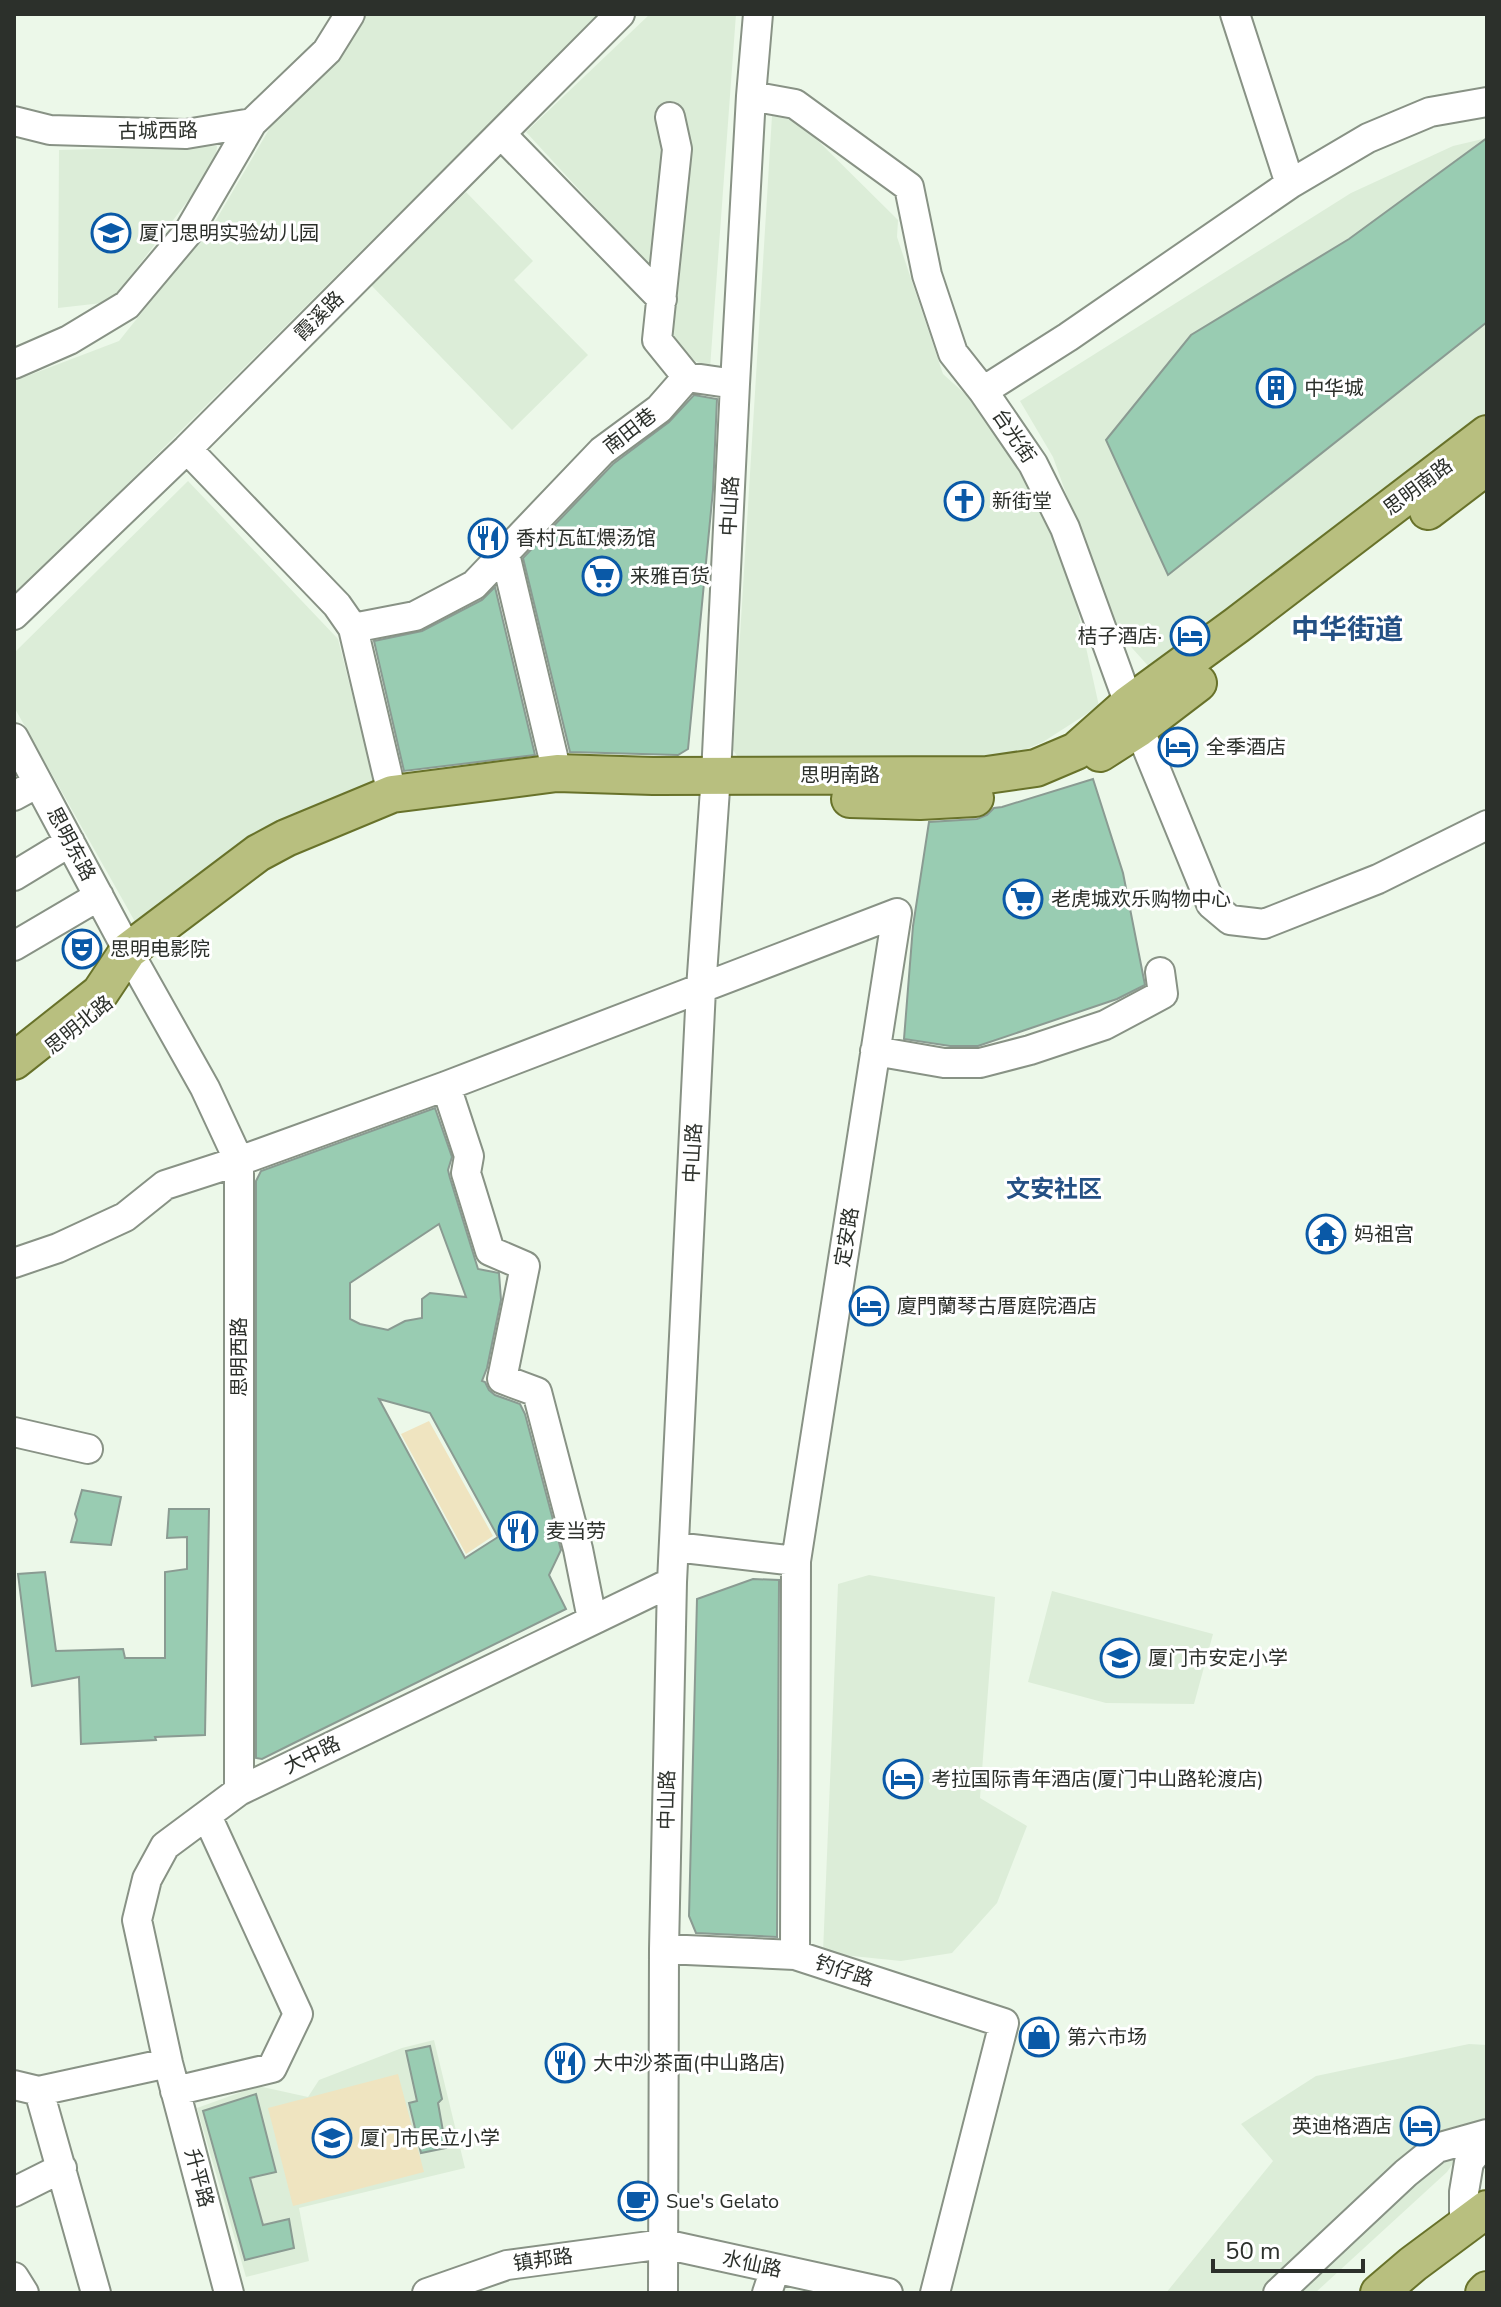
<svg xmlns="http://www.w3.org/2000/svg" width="1501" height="2307" font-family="'Nunito Sans','Noto Sans SC',sans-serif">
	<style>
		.built { fill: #dcedd8 }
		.green { fill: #efe4c0 }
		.building { fill: #99ccb2; stroke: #8a9b92; stroke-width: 2; fill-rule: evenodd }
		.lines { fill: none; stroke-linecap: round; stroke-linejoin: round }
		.minor-casing { stroke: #889285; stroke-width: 32 }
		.major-casing { stroke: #68722a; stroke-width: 40 }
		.minor { stroke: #fff; stroke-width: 28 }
		.major { stroke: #b8bf7f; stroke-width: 36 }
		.labels { text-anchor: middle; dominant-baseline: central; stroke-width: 6; stroke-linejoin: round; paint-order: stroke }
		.street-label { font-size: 20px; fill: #2c302b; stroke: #fff }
		.poi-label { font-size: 20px; fill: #2c302b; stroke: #fff; text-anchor: start }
		.quarter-label { font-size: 24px; font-weight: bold; fill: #245084; stroke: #fff }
		.district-label { font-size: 28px; font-weight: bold; fill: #245084; stroke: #fff }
	</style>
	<rect width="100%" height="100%" fill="#ecf8e9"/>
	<path class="built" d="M361 14H599L14 597V381L119 341 216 220 271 126 323 70Z
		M650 14H736L710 368 695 361 671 334 677 296 526 132Z
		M772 116 798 121 898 220 897 237 943 374 974 402 1037 499 1073 589 1099 706 1043 742 994 763 744 766 733 750Z
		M1487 138V417L1151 669 1114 628 1053 457 1020 401 1351 193 1453 146Z
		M217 146 215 165 111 302 58 308 59 150Z
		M466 192 533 261 514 280 588 355 512 430 371 285Z
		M188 481 338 639 376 789 138 927 14 707V653Z
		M869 1575 995 1597 980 1798 1027 1826 997 1903 952 1953 901 1961 823 1953 838 1584Z
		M1052 1591 1213 1634 1194 1704 1106 1703 1028 1682Z
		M434 2040 465 2168 299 2208 309 2261 246 2277 197 2108 258 2086 308 2097 319 2080 402 2048Z
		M1469 2044 1487 2045V2123L1460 2153 1447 2172 1315 2293H1166L1273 2161 1241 2124 1316 2076Z"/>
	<path class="green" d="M429 1421 493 1536 466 1554 401 1434Z
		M398 2074 424 2172 293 2206 268 2108Z"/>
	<path class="building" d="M1487 138V322L1168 575 1106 440 1191 335 1349 239Z
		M694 395 717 399 713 490 688 749 678 755 570 752 523 558 613 464 669 422Z
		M495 587 535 755 404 771 374 641 422 631 482 600Z
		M1093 779 1123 873 1145 985 1117 999 978 1046H950L904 1039 913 926 929 822 977 819 987 815 994 808 1002 807Z
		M435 1108 452 1157 448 1170 450 1178 478 1269 499 1273 501 1300 487 1368 482 1381 485 1382 489 1390 495 1395 520 1404 525 1414 561 1550 549 1575 566 1609 296 1742 262 1759 256 1758V1181L261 1171ZM439 1224 466 1297 430 1293 422 1299V1318L405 1321 388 1330 360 1324 350 1319V1283ZM379 1399 430 1413 498 1537 465 1558Z
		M82 1490 121 1497 111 1545 71 1542 77 1520 75 1514Z
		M169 1509H209L205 1735 155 1737 156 1740 81 1744 79 1677 32 1686 18 1574 45 1572 56 1651 123 1649 125 1658H165V1572L187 1569V1537L167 1538Z
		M753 1579 779 1580 777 1937 696 1933 689 1916 697 1599Z
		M430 2046 442 2099 438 2103 446 2148 421 2153 409 2103 417 2101 406 2051Z
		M256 2094 276 2172 250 2178 263 2225 289 2219 294 2248 245 2260 203 2111Z"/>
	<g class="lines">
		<g class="minor-casing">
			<path id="minor" d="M1235 14 1290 184
				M751 96 795 104 909 187 927 275 953 353 983 391 1033 464 1065 528 1129 704 1211 904 1230 920 1264 924 1378 879 1487 825
				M14 121 50 130 186 134 252 123 327 51 350 14
				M501 134 662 299
				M14 364 69 340 127 305 189 231 252 123
				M687 377 735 384
				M983 391 1068 337 1290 184 1368 138 1430 112 1487 102
				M187 449 337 605 353 628 392 794
				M505 554 557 773
				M14 615 187 449 620 14
				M353 628 415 616 474 585 602 451 659 409 687 377 657 340 677 149 670 117
				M14 738 128 951 205 1088 239 1161V1791
				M14 796 38 783
				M14 876 70 842
				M14 946 99 896
				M875 1051 944 1063H980L1030 1050 1105 1025 1163 994 1160 972
				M446 1086 469 1156 466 1173 490 1251 525 1266 502 1379 537 1392 578 1549 592 1619
				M14 1263 58 1248 125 1217 165 1185 239 1161 446 1086 897 913 796 1561 795 1955
				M14 1432 88 1449
				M675 1547 796 1561
				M664 1949 795 1955 1004 2023 935 2293
				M14 2085 39 2091
				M175 2091 272 2068 298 2014 207 1816
				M14 2192 62 2168
				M1464 2226V2192L1469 2162 1487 2140
				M14 2277 24 2293
				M96 2293 39 2091 168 2063
				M229 2293 168 2063 137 1920 147 1879 165 1846 239 1791 672 1582
				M427 2293 507 2265 664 2244 888 2293
				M663 2293 664 1949 672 1582 701 989 716 775 735 384 751 96 758 14
				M767 2293 775 2269
				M1278 2293 1406 2173 1437 2148 1487 2134"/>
		</g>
		<g class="major-casing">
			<path id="major" d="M1428 511 1487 466
				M1100 753 1139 728 1198 683
				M850 799 920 801 975 798
				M14 1061 100 993 128 951 258 853 286 838 392 794 557 773 653 776 987 775 1036 768 1076 751 1129 704 1237 625 1487 434
				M1379 2293 1413 2264 1487 2209
				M1484 2293 1487 2290"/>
		</g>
		<use href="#minor" class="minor"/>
		<use href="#major" class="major"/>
	</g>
	<defs>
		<g id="school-ring" transform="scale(2)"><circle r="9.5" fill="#fff" stroke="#0a59a7" stroke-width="1.5"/><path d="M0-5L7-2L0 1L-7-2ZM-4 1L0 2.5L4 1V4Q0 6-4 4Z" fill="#0a59a7"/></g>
		<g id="building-ring" transform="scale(2)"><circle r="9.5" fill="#fff" stroke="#0a59a7" stroke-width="1.5"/><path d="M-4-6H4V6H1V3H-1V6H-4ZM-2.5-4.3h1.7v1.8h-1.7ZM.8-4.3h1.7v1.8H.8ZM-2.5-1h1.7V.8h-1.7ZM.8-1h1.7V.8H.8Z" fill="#0a59a7"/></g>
		<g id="church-ring" transform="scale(2)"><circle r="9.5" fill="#fff" stroke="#0a59a7" stroke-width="1.5"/><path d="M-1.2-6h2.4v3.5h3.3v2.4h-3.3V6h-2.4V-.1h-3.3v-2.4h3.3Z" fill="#0a59a7"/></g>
		<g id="restaurant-ring" transform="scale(2)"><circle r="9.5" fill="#fff" stroke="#0a59a7" stroke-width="1.5"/><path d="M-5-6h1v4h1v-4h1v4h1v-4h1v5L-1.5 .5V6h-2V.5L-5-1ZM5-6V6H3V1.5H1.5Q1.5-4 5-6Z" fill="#0a59a7"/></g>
		<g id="supermarket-ring" transform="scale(2)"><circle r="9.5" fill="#fff" stroke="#0a59a7" stroke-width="1.5"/><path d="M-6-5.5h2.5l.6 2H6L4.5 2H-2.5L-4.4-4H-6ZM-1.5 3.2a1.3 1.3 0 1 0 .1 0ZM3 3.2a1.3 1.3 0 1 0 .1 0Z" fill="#0a59a7"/></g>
		<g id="hotel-ring" transform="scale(2)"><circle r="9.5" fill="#fff" stroke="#0a59a7" stroke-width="1.5"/><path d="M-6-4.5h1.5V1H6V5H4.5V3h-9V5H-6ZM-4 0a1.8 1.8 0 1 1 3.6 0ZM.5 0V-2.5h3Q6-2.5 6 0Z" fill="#0a59a7"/></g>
		<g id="theatre-ring" transform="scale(2)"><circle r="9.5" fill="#fff" stroke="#0a59a7" stroke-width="1.5"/><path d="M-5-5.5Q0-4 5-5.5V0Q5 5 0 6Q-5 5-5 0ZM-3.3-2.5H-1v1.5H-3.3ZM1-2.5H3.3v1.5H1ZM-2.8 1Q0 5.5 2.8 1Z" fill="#0a59a7"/></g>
		<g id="temple-ring" transform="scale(2)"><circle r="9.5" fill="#fff" stroke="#0a59a7" stroke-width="1.5"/><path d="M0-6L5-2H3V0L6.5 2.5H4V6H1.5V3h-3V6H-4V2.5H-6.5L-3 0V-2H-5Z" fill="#0a59a7"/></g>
		<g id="shop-ring" transform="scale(2)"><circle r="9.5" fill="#fff" stroke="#0a59a7" stroke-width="1.5"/><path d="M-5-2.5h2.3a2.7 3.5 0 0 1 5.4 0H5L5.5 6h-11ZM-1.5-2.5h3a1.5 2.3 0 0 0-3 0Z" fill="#0a59a7"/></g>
		<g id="cafe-ring" transform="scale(2)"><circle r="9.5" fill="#fff" stroke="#0a59a7" stroke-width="1.5"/><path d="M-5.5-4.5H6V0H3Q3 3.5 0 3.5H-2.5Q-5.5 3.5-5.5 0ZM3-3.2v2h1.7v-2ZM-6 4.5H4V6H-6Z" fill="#0a59a7"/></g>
	</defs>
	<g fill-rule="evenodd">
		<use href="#school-ring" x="111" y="233"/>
		<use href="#building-ring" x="1276" y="388"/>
		<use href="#church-ring" x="964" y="501"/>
		<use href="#restaurant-ring" x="488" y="538"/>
		<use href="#supermarket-ring" x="602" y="576"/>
		<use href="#hotel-ring" x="1190" y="636"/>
		<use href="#hotel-ring" x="1178" y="747"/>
		<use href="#supermarket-ring" x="1023" y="899"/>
		<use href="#theatre-ring" x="82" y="949"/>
		<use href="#temple-ring" x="1326" y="1234"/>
		<use href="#hotel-ring" x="869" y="1306"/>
		<use href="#restaurant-ring" x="518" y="1531"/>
		<use href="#school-ring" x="1120" y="1658"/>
		<use href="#hotel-ring" x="903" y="1779"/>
		<use href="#shop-ring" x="1039" y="2037"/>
		<use href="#restaurant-ring" x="565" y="2063"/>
		<use href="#hotel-ring" x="1420" y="2126"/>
		<use href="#school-ring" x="332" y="2138"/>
		<use href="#cafe-ring" x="638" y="2201"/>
	</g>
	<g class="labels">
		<g class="street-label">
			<text transform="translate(158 131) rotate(-1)">古城西路</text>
			<text transform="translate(319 316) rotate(-45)">霞溪路</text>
			<text transform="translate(630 431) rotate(-38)">南田巷</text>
			<text transform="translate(1014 436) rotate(56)">台光街</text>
			<text transform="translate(1418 487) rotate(-37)">思明南路</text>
			<text transform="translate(730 506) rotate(-87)">中山路</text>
			<text x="840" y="775">思明南路</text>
			<text transform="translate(71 844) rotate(62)">思明东路</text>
			<text transform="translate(79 1025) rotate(-39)">思明北路</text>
			<text transform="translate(693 1153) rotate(-87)">中山路</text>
			<text transform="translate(847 1237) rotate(-81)">定安路</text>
			<text transform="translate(239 1357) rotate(-90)">思明西路</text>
			<text transform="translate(312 1755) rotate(-26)">大中路</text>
			<text transform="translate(667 1800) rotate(-89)">中山路</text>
			<text transform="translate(844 1971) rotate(18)">钓仔路</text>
			<text transform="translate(199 2178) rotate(75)">升平路</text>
			<text transform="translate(543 2260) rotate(-8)">镇邦路</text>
			<text transform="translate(752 2264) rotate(12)">水仙路</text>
		</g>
		<g class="poi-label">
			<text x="139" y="233">厦门思明实验幼儿园</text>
			<text x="1304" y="388">中华城</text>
			<text x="992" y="501">新街堂</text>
			<text x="516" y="538">香村瓦缸煨汤馆</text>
			<text x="630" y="576">来雅百货</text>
			<text x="1162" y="636" text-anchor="end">桔子酒店·</text>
			<text x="1206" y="747">全季酒店</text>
			<text x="1051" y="899">老虎城欢乐购物中心</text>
			<text x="110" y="949">思明电影院</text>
			<text x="1354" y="1234">妈祖宫</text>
			<text x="897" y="1306">廈門蘭琴古厝庭院酒店</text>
			<text x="546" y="1531">麦当劳</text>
			<text x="1148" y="1658">厦门市安定小学</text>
			<text x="931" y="1779">考拉国际青年酒店(厦门中山路轮渡店)</text>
			<text x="1067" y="2037">第六市场</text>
			<text x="593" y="2063">大中沙茶面(中山路店)</text>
			<text x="1392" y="2126" text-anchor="end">英迪格酒店</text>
			<text x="360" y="2138">厦门市民立小学</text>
			<text x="666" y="2201">Sue's Gelato</text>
		</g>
		<g class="quarter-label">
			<text x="1054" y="1189">文安社区</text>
		</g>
		<g class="district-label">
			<text x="1347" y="630">中华街道</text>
		</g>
	</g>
	<rect width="1501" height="2307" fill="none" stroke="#2c302b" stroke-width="32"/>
	<path d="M1213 2259v12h150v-12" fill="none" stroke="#2c302b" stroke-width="4"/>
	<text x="1225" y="2259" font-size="24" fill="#2c302b" stroke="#ffffff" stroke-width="6" paint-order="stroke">50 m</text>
</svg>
